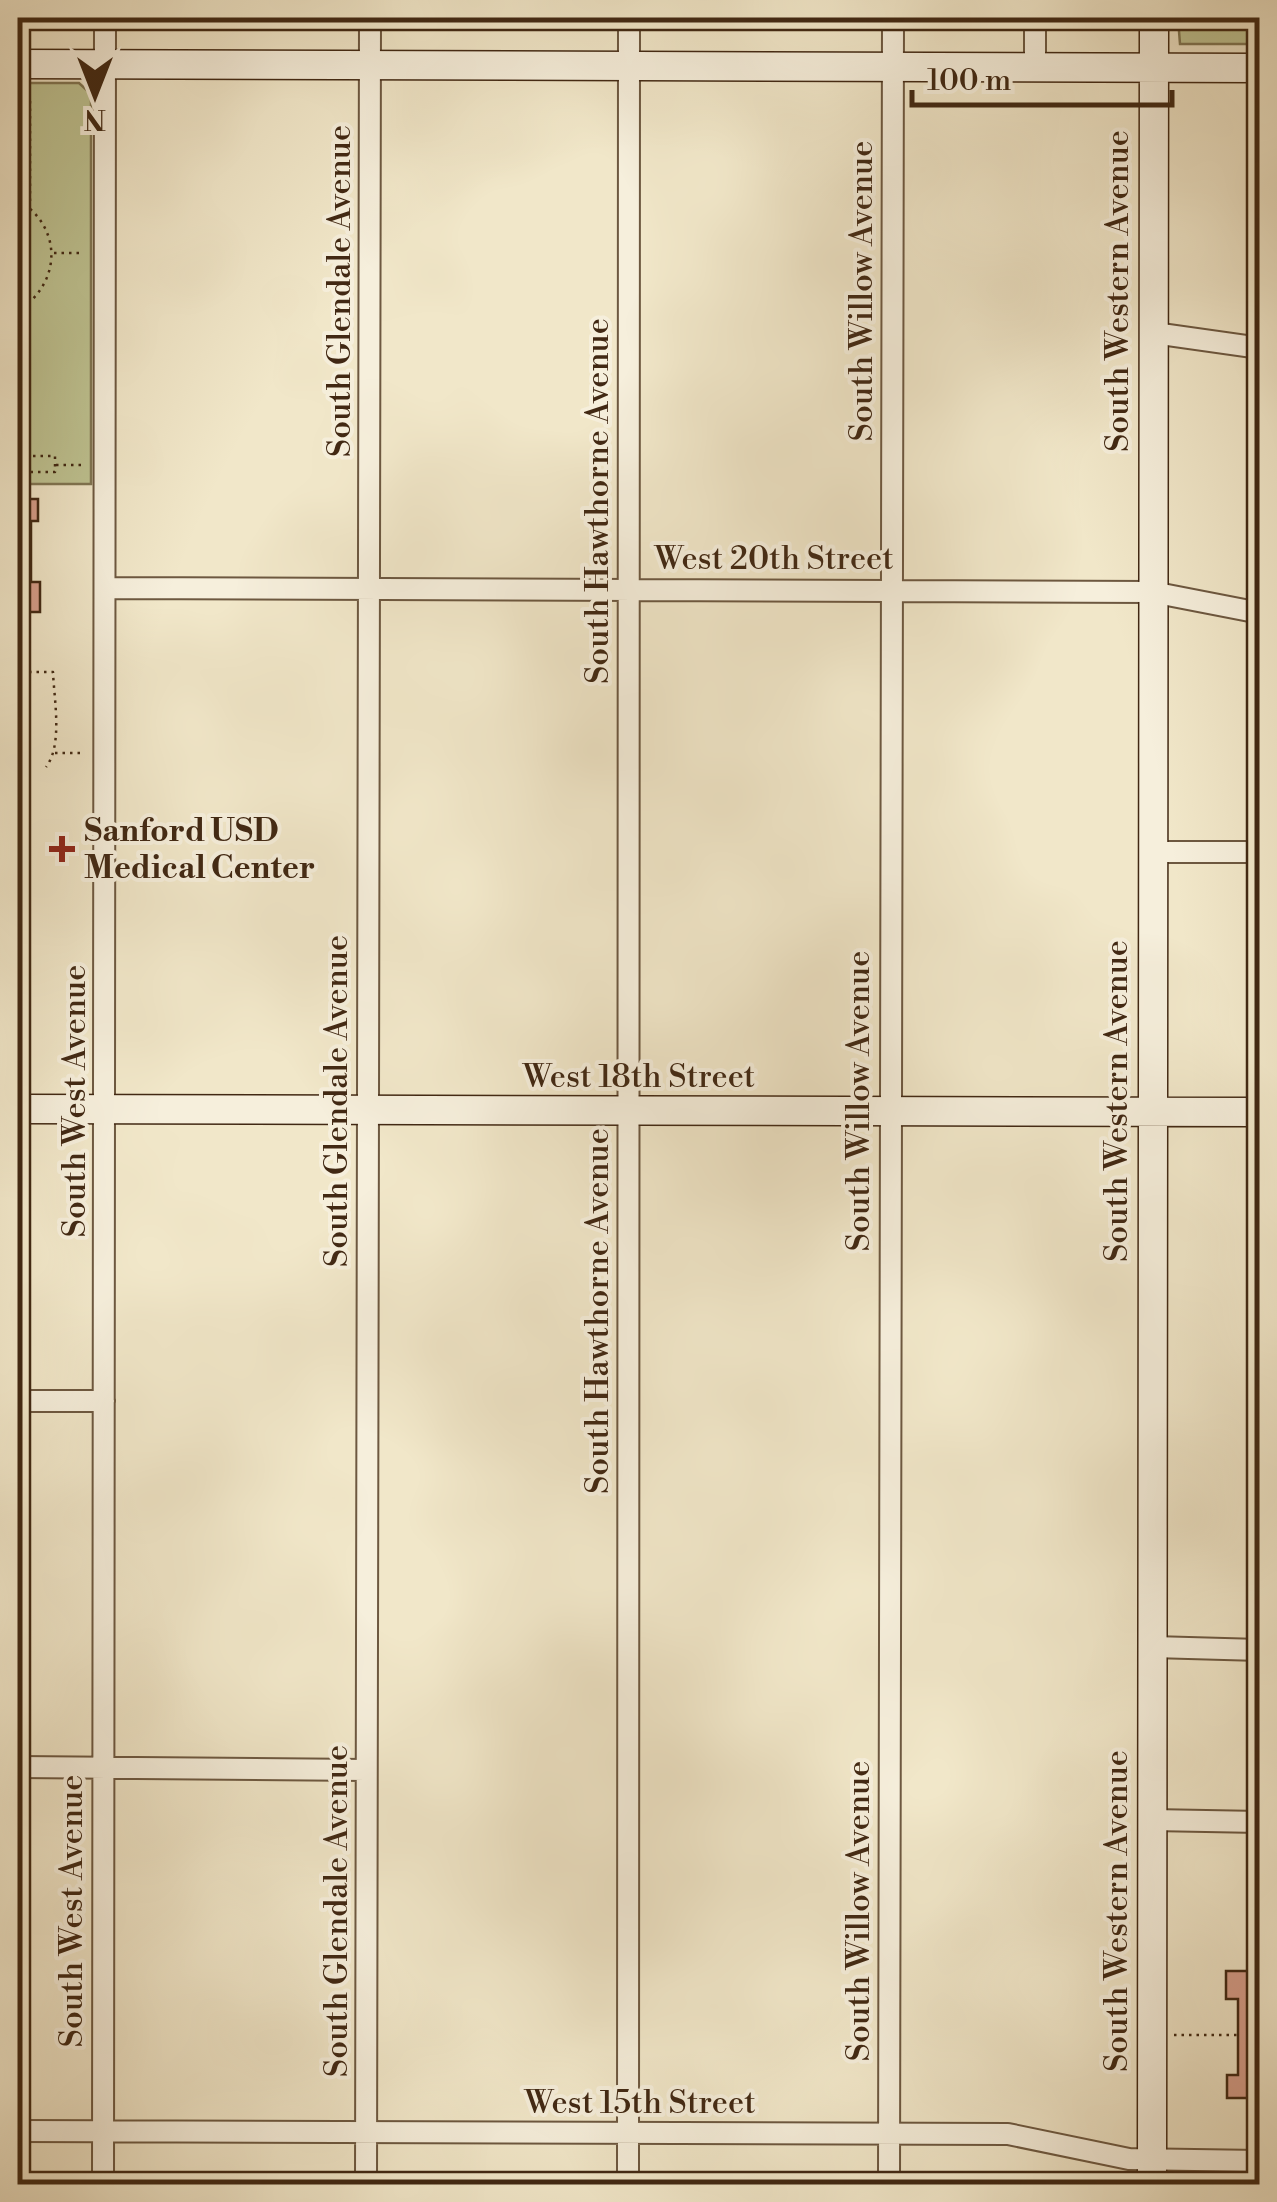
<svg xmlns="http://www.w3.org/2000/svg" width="1277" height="2202" font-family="'Libre Bodoni',serif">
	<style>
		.green { fill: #bfc493; stroke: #807653; stroke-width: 2.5 }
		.building { fill: #d69e8b; stroke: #412813; stroke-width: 2.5 }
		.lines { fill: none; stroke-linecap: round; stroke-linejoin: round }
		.street-casing { stroke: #6d5840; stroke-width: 24 }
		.secondary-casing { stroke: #412813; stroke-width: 31 }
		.path { stroke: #412813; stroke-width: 2.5; stroke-dasharray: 2.5 5; stroke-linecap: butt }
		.street { stroke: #f6efdc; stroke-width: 20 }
		.secondary { stroke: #f6efdc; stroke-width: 28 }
		.poi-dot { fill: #8f2418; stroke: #f6efdc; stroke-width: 4 }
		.labels { text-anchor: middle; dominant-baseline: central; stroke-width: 8; stroke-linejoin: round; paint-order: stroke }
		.street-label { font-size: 32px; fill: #412813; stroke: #f6efdc }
		.poi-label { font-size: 32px; font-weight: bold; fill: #412813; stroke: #f6efdc; text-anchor: start }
	</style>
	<rect width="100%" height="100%" fill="#f1e7c9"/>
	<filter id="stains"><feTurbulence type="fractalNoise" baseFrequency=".002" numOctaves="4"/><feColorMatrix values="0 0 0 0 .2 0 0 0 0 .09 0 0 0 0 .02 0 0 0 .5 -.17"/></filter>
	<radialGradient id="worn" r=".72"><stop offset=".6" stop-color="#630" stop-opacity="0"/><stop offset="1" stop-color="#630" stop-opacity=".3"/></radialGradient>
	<path class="green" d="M1178 18H1259V44H1180Z
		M18 83H79L91 94V484H18Z"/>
	<path class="building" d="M18 499H38V521H31V582H40V612H18Z
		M1226 1971H1260V2098H1227V2075H1238V1999H1226Z"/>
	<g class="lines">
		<g class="street-casing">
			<path id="street" d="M1035 69V18
				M1154 333 1260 348
				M107 588 1152 592 1260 613
				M1152 852H1260
				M18 1401H104
				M1153 1647 1260 1650
				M18 1767 366 1770
				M1152 1820 1260 1822
				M18 2131 1008 2134 1129 2159 1260 2161
				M103 2184 105 18
				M366 2184 370 18
				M628 2184 629 18
				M889 2184 893 18"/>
		</g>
		<g class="secondary-casing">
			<path id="secondary" d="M18 64 1260 68
				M18 1109 1260 1112
				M1152 2184 1154 18"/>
		</g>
		<path class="path" d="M30 101V206
			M18 200C63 227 62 283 18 311
			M54 253H83
			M18 392V446
			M18 456H55V472H18
			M56 465H83
			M29 472V304
			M29 672H53C54 699 63 745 46 767
			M55 753H82
			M1174 2035H1238"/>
		<use href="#street" class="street"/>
		<use href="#secondary" class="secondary"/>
	</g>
	<path class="poi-dot" d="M57 834h10v10h10v10h-10v10h-10v-10h-10v-10h10z"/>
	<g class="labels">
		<g class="street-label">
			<text transform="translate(340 291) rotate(-90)">South Glendale Avenue</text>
			<text transform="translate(862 291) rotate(-90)">South Willow Avenue</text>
			<text transform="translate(1118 291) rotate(-90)">South Western Avenue</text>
			<text transform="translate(598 501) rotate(-90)">South Hawthorne Avenue</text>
			<text x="774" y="559">West 20th Street</text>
			<text x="639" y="1077">West 18th Street</text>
			<text transform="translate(75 1101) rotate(-90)">South West Avenue</text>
			<text transform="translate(337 1101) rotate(-90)">South Glendale Avenue</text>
			<text transform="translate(859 1101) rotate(-90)">South Willow Avenue</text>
			<text transform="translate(1117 1101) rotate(-90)">South Western Avenue</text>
			<text transform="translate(598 1311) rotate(-90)">South Hawthorne Avenue</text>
			<text transform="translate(72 1911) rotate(-90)">South West Avenue</text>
			<text transform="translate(337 1911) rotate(-90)">South Glendale Avenue</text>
			<text transform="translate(859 1911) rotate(-90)">South Willow Avenue</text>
			<text transform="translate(1117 1911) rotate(-90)">South Western Avenue</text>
			<text x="640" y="2103">West 15th Street</text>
		</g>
		<g class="poi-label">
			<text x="84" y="831">Sanford USD<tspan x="84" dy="37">Medical Center</tspan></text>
		</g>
	</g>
	<rect width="1277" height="2202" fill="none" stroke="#f1e7c9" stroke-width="60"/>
	<rect x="20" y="20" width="1237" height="2162" fill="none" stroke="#412813" stroke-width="5"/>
	<rect x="30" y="30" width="1217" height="2142" fill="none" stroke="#412813" stroke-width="2.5"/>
	<g transform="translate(95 95) rotate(180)" stroke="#f6efdc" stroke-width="8" paint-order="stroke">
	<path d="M0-8L18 38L0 25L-18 38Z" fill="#412813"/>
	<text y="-15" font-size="28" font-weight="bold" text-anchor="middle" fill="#412813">N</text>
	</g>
	<path d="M912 90v15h260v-15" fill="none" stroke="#412813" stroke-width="5"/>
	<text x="927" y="90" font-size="30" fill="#412813" stroke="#f6efdc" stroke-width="8" paint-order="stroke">100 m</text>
	<rect width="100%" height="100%" filter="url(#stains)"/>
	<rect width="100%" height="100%" fill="url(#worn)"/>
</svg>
